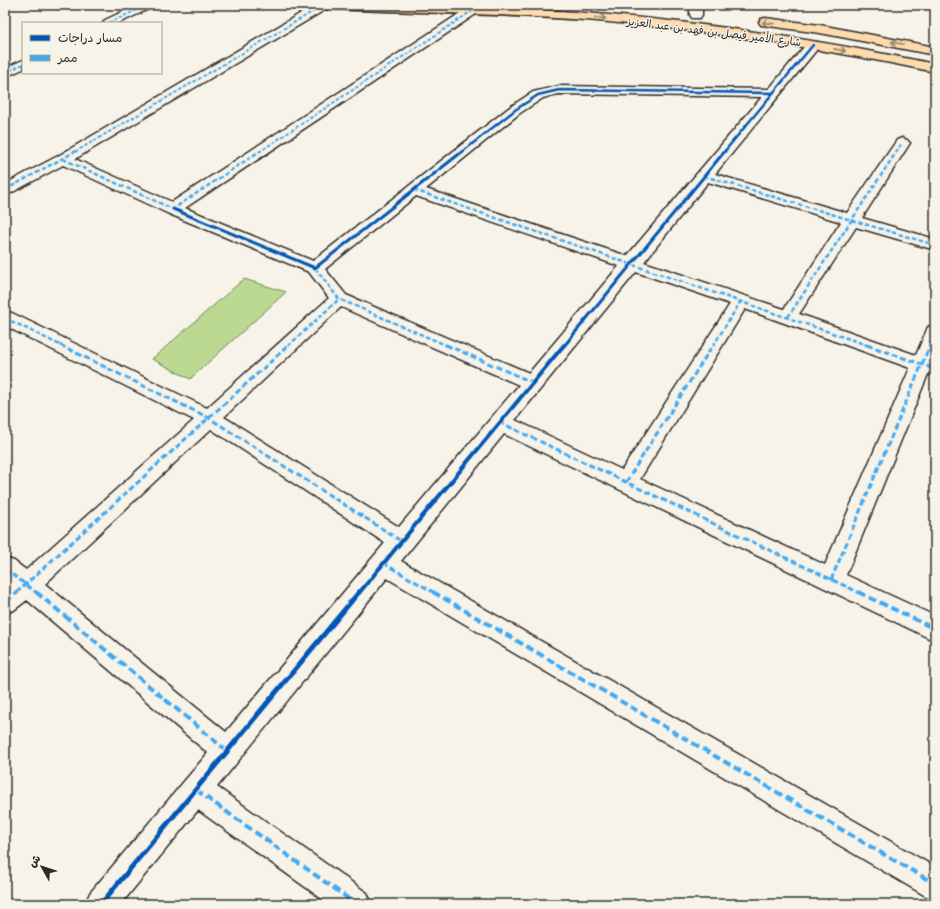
<svg xmlns="http://www.w3.org/2000/svg" width="940" height="909" font-family="'Comic Neue','Playpen Sans Arabic',sans-serif">
	<style>
		.green { fill: #bbd991; stroke: #73825e }
		.lines { fill: none; stroke-linecap: round; stroke-linejoin: round }
		.minor-casing { stroke: #2b2b2b; stroke-width: 3 }
		.major-casing { stroke: #2b2b2b; stroke-width: 3 }
		.minor { fill: #f7f3e8; fill-rule: evenodd }
		.major { fill: #fedbac; fill-rule: evenodd }
		.quiet-far3 { stroke: #3fa9f5; stroke-width: 2; stroke-dasharray: 3.5 2; stroke-linecap: butt }
		.quiet-far2 { stroke: #3fa9f5; stroke-width: 2.5; stroke-dasharray: 4.5 2.5; stroke-linecap: butt }
		.quiet-far1 { stroke: #3fa9f5; stroke-width: 3; stroke-dasharray: 6 3; stroke-linecap: butt }
		.quiet { stroke: #3fa9f5; stroke-width: 4; stroke-dasharray: 8 4; stroke-linecap: butt }
		.cycleway-far3-casing { stroke: #f7f3e8; stroke-width: 4 }
		.cycleway-far2-casing { stroke: #f7f3e8; stroke-width: 5 }
		.cycleway-far1-casing { stroke: #f7f3e8; stroke-width: 6 }
		.cycleway-casing { stroke: #f7f3e8; stroke-width: 8 }
		.cycleway-far3 { stroke: #0057b8; stroke-width: 2.5 }
		.cycleway-far2 { stroke: #0057b8; stroke-width: 3 }
		.cycleway-far1 { stroke: #0057b8; stroke-width: 4 }
		.cycleway { stroke: #0057b8; stroke-width: 5 }
		.oneway { stroke: #94836c }
		.labels { text-anchor: middle; dominant-baseline: central; stroke-width: 3; stroke-linejoin: round; paint-order: stroke }
		.far-street-label { font-size: 11px; fill: #2b2b2b; stroke: #f7f3e8 }
	</style>
	<rect width="100%" height="100%" fill="#f7f3e8"/>
	<filter id="ink" filterUnits="userSpaceOnUse"><feTurbulence type="fractalNoise" baseFrequency=".025" numOctaves="2"/><feDisplacementMap in="SourceGraphic" scale="8" xChannelSelector="R" yChannelSelector="G"/><feConvolveMatrix kernelMatrix="1 2 1 2 8 2 1 2 1" color-interpolation-filters="sRGB"/></filter>
	<g filter="url(#ink)">
		<path class="green" d="M244 279 286 292 190 379 152 359Z"/>
		<g class="lines">
			<g class="minor-casing">
				<path id="minor" d="M137 5H153L151 8 119 23H103L105 20Z
					M315 5H330L328 8 75 159 172 202 468 8H476L478 11 476 14 185 208 313 261 510 107 533 92 559 86 769 89 808 42H818L819 45 818 48 715 174 847 213 897 140 902 138 907 140 910 143 862 218 935 239V250L856 227 799 314 916 355 928 327 935 325V356L933 361H935V376L928 374 846 575 935 616V641L504 434 401 561 935 867V900L924 895 387 578 217 787 367 893 372 904H329L198 810 121 904H85L90 893 208 753 27 600 14 610 5 613V587L8 585 5 583V558L14 561 26 570 194 420 5 326V312L12 313 207 408 329 298 309 272 167 213 63 165 11 193 5 195V184L58 156ZM559 94 762 97 627 256 426 189 520 113 543 98ZM708 182 841 222 784 309 644 262ZM416 196 619 266 529 373 346 295 325 269ZM636 272 730 304 622 470 515 420ZM341 307 519 385 399 527 224 417ZM745 309 910 368 825 565 640 479ZM211 429 385 543 226 732 45 584Z
					M690 5H702V15L700 18H692L690 15Z
					M23 60V69L5 77V68Z"/>
			</g>
			<g class="major-casing">
				<path id="major" d="M317 5C411 5 505 6 598 14 711 23 824 41 935 64V72C824 49 712 31 598 21 507 14 415 12 323 9L319 8Z
					M765 18 820 25 935 47V55L820 33 761 25 759 22 761 19Z"/>
			</g>
			<use href="#minor" class="minor"/>
			<use href="#major" class="major"/>
			<path class="quiet-far3" d="M109 23 147 5
				M5 73 23 64
				M75 152 324 5
				M259 152 472 11
				M896 152 902 143"/>
			<path class="quiet-far2" d="M63 159 173 209 260 151
				M704 176 935 245
				M5 190 76 151
				M414 190 870 346
				M315 268 339 299 448 346
				M788 317 897 151
				M5 318 62 346
				M288 346 339 299
				M713 346 741 301
				M929 346 935 332"/>
			<path class="quiet-far1" d="M60 345 209 418 401 541
				M446 345 532 382
				M867 345 935 369
				M499 422 860 593
				M626 482 713 345
				M383 563 435 593
				M5 569 37 593
				M831 580 930 345
				M16 593 289 345"/>
			<path class="quiet" d="M36 592 227 751
				M433 592 935 884
				M858 592 935 629
				M5 602 18 592
				M196 790 356 904"/>
			<g class="cycleway-far3-casing">
				<path id="cycleway-far3" d="M462 152 515 110 538 95 559 90 773 93
					M724 152 813 45"/>
			</g>
			<g class="cycleway-far2-casing">
				<path id="cycleway-far2" d="M173 209 315 268 463 151
					M564 346 725 151"/>
			</g>
			<g class="cycleway-far1-casing">
				<path id="cycleway-far1" d="M359 593 564 345"/>
			</g>
			<g class="cycleway-casing">
				<path id="cycleway" d="M101 904 359 592"/>
			</g>
			<use href="#cycleway-far3" class="cycleway-far3"/>
			<use href="#cycleway-far2" class="cycleway-far2"/>
			<use href="#cycleway-far1" class="cycleway-far1"/>
			<use href="#cycleway" class="cycleway"/>
		</g>
		<defs><path id="oneway-shaft" d="M-6 0H5M1.5-3L5.5 0L1.5 3" fill="none" stroke-width="1.6" stroke-linecap="round" stroke-linejoin="round"/></defs>
		<g class="oneway">
			<use href="#oneway-shaft" transform="translate(600 18) rotate(5)"/>
			<use href="#oneway-shaft" transform="translate(768 23) rotate(-174)"/>
			<use href="#oneway-shaft" transform="translate(897 43) rotate(-169)"/>
			<use href="#oneway-shaft" transform="translate(840 50) rotate(11)"/>
		</g>
	</g>
	<g class="labels">
		<g class="far-street-label">
			<text transform="translate(714 32) rotate(7)">شارع الأمير فيصل بن فهد بن عبد العزيز</text>
		</g>
	</g>
	<rect width="940" height="909" fill="none" stroke="#f7f3e8" stroke-width="20"/>
	<rect x="10" y="10" width="920" height="889" fill="none" stroke="#2b2b2b" stroke-width="1.5" filter="url(#ink)"/>
	<rect x="22" y="22" width="140" height="52" fill="#f7f3e8" stroke="#a5a39c"/>
	<rect x="30" y="35" width="20" height="6" fill="#0057b8" stroke="#a5a39c"/>
	<text x="58" y="42" font-size="12" fill="#2b2b2b">مسار دراجات</text>
	<rect x="30" y="55" width="20" height="6" fill="#3fa9f5" stroke="#a5a39c"/>
	<text x="58" y="62" font-size="12" fill="#2b2b2b">ممر</text>
	<g transform="translate(42 867) rotate(309)" stroke="#f7f3e8" stroke-width="3" paint-order="stroke">
	<path d="M0-3L7 15L0 10L-7 15Z" fill="#2b2b2b"/>
	<text y="-6" font-size="11" font-weight="bold" text-anchor="middle" fill="#2b2b2b">ش</text>
	</g>
</svg>
